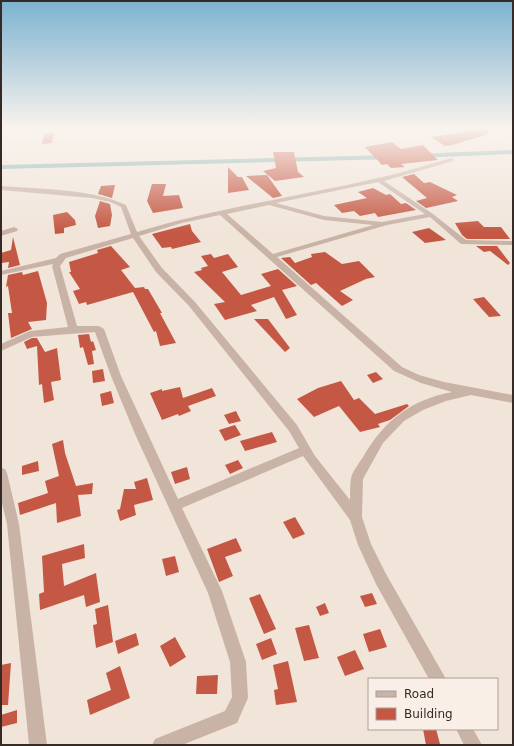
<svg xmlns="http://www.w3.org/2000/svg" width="514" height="746" font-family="'DejaVu Sans',sans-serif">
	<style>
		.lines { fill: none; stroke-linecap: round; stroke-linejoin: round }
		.canal { fill: #79aeac; fill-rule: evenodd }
		.building { fill: #c55844 }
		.minor { fill: #c9b3a6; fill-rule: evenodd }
	</style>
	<rect width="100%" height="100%" fill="#f1e5da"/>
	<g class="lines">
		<path class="canal" d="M513 150V154L416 158 412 156 416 154Z
			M390 155 394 157 393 159 1 169V165Z"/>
	</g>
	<path class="building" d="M487 128 489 134 452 145 445 146 431 137Z
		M54 132 52 143 42 144 45 133Z
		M392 142 401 149 423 145 438 160 401 164 405 167 391 168 387 164 382 165 365 147Z
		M273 152H294L298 172 304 177 275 181 263 171 276 168Z
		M228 167 238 177H242L249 190 228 193Z
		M414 174 424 183 430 182 457 195 452 197 458 201 426 208 416 201 427 198 402 177Z
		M267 175 282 196 273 198 246 176Z
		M152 184H166L163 196 179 195 183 208 153 213 147 201Z
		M115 185 112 198 98 194 101 186Z
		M373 188 386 195 390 194 401 204 406 203 416 210 378 217 375 213 360 216 354 211 342 213 334 205 367 198 358 192Z
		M100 201 110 204 112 215 110 226 98 228 95 216Z
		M67 212 75 220 76 225 64 228V233L55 234 53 215Z
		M478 221 484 227H501L510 239H467L462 235 455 223Z
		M190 224 192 231 201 242 172 249 171 247 162 248 152 234Z
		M429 228 446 240 425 243 412 232Z
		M13 237 20 265 8 268 9 262 1 263V253L11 250Z
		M111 246 130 267 121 270 135 288 144 287 145 289H148L162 313H160L176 343 160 346 156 331 154 332 133 292 87 305 86 302 79 304 73 291 80 289 69 272H71L69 262 98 253 97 250Z
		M476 246H497L510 263 508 265 490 251 484 252Z
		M325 252 342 264 359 261 375 277 366 279 340 291 353 300 342 306 316 283 311 285 281 258 290 257 295 263 312 257 311 254Z
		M211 254 214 258 228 254 238 267 222 272 241 295 271 286 261 274 278 269 297 286 282 290 297 315 286 319 274 297 251 305 257 311 225 320 214 304 225 302 194 272 202 270 201 268 208 266 201 256Z
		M38 271 47 303 46 320 28 322 32 329 11 338 8 313H12L8 286 6 287 8 275 22 272 23 275Z
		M484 297 501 316 489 317 473 299Z
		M254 319H268L290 348 285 352Z
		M89 334 91 342 93 341 96 350 92 351 94 364 88 365 83 347 80 348 78 335Z
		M32 338H37L45 352 57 348 61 380 51 382 54 400 44 403 42 384 39 385 37 346 27 349 24 342Z
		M103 369 105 381 93 383 92 371Z
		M376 372 383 379 373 383 367 375Z
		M341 381 354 400 359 398 375 414 407 404 409 406 390 420 378 424 380 427 360 432 339 406 314 417 297 399 318 388Z
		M180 387 183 398 212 388 216 396 188 406 191 411 179 416 178 414 162 420 150 393 162 389V391Z
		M111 391 114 403 102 406 100 394Z
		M236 411 241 421 229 424 224 415Z
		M235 425 241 435 225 441 219 430Z
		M272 432 277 442 245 451 240 441Z
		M63 440 65 453 76 486 93 483 92 494 78 495 81 516 57 523 56 503 20 515 18 503 48 493 45 481 59 476 52 444Z
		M238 460 243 468 230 474 225 465Z
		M38 461 39 471 22 475V466Z
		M187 467 190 479 175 484 171 472Z
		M147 478 153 500 134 505 136 515 120 521 117 510 120 509 124 489H136L134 482Z
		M295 517 305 534 293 539 283 522Z
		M236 538 242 551 225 557 233 576 219 582 207 549Z
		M84 544 85 558 62 564 64 586 96 573 100 602 86 607 84 595 40 610 39 594 44 592 42 556Z
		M175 556 179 572 166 576 162 559Z
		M372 593 377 604 365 607 360 596Z
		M260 594 276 629 264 634 249 598Z
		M325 603 329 613 320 616 316 607Z
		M108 605 113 642 96 648 93 625 97 624 95 609Z
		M309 625 319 658 304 661 295 628Z
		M380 629 387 647 369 652 363 634Z
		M136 633 139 645 118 654 115 641Z
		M175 637 186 657 170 667 160 646Z
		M271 638 277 654 262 660 256 644Z
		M355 650 364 669 345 676 337 657Z
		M288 661 297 702 276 705 274 690 278 689 273 665Z
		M11 663 8 705H1V665Z
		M120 666 130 698 90 715 87 700 111 690 106 673Z
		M218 675 217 694H196L197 676Z
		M17 710V723L1 727V715Z
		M423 729H436L440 744 426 745Z"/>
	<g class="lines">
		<path class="minor" d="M287 128H292L293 129 290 131Z
			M451 158 454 160 453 161 384 181 433 214 466 240 513 241V245L461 244 430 217 387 225 277 257 402 367 419 375 444 382 513 395V403L471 395 446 401 423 410 404 421 383 443 363 479 362 517 371 544 386 574 446 679H429L376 584 358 545 350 520 303 456 182 508 222 591 246 662 248 698 237 723 182 745H152L155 739 225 711 232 697 230 662 208 593 135 434 111 376 95 332 32 337 1 351V344L30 331 68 327 52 266 53 264 1 275V271L56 258 60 254 131 234 121 207 110 202 92 198 1 190V186C38 189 94 189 126 205L137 232C216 208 297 197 378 178 402 173 426 165 451 158ZM378 182 425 214 382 222 324 216 276 203ZM269 205 324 220 373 225 273 254 227 214ZM220 215 394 371 421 383 452 392C410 400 384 421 363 457 359 463 353 471 351 478 350 485 350 493 350 500L315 456 297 425 195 302 162 268 139 236 182 223ZM133 238 156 272 189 306 289 431 299 448 178 499 121 376 104 329 99 326H77L60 266 66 258Z
			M14 227 18 229 17 231 1 236V231Z
			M1 468 5 469 7 473 19 524 47 745H29L7 524 1 499Z
			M456 729H473L482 745H464Z"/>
	</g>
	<linearGradient id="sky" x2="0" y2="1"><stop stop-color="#7bb2d0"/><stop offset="0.55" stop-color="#f9f3ee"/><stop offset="1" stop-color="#f9f3ee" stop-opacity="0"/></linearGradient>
	<rect width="514" height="232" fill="url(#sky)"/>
	<rect width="514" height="746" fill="none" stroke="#362a27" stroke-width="4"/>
	<rect x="368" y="678" width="130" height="52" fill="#f9efe7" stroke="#aba09a"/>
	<rect x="376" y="691" width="20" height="6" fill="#c9b3a6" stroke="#aba09a"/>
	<text x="404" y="698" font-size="12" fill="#362a27">Road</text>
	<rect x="376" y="708" width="20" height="12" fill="#c55844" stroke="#aba09a"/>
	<text x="404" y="718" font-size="12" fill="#362a27">Building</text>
</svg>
